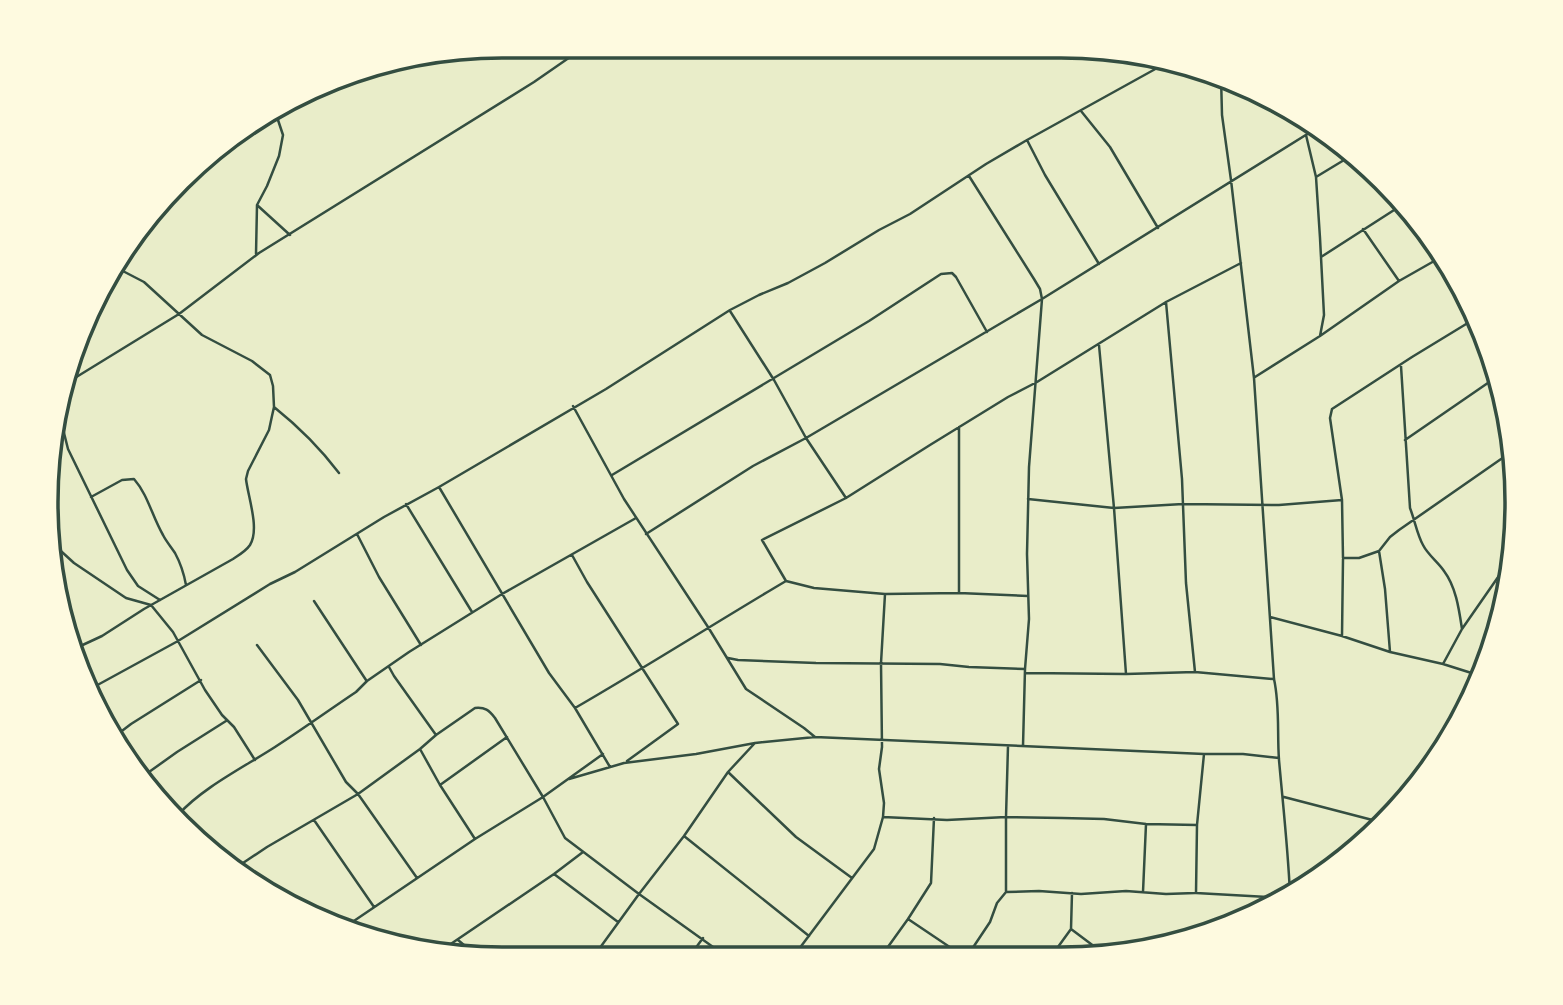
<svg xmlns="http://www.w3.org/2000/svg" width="1563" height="1005" font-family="Spectral,serif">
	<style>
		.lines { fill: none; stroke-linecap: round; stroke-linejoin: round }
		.minor { stroke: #344e41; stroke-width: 2.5 }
		.rim { fill: none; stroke: #344e41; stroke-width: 3.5 }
	</style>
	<rect width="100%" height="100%" fill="#e9edc9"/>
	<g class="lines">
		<path class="minor" d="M1221 76 1222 115 1231 180 1254 378 1274 679C1280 706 1277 733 1279 760 1283 805 1288 849 1290 894
			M1081 111 1110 147 1158 228
			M1306 135 1316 177 1320 238 1324 315 1320 336
			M1027 140 1045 175 1099 264
			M969 176 1034 279 1040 289 1042 299 1029 467 1027 554 1029 619 1025 669 1023 746
			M1316 177 1354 154
			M257 205 290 235
			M1363 229 1399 281
			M256 254 257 205 267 186 279 156 283 135 276 114 273 110
			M1321 257 1405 203
			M1166 302 1182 479 1186 583 1195 672
			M730 311 774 380 806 438 846 498
			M1401 366 1410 508C1415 521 1417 534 1423 545 1428 555 1438 562 1444 571 1456 587 1459 609 1462 629
			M1255 377 1320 336 1399 281 1443 256
			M1490 382 1503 398
			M65 384 179 314 259 253 534 82 586 46
			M573 406 624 499 708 627 746 689 804 728 815 737
			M274 407C299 427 320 448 339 473
			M60 417 68 449 127 570 138 586 160 600
			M1405 440 1498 376
			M612 475 869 321 941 274 952 273 956 277 987 332
			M439 487 549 673 575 708 610 767
			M91 497 122 480 134 479C148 495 152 516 163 535 166 541 171 547 175 553 181 564 184 574 186 585
			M1028 499 1114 508 1183 504 1279 505 1342 500 1330 418 1332 409 1412 357 1476 318
			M1342 500 1343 558H1359L1379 551 1390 537 1399 530 1514 450
			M406 504 472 612
			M357 534 379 577 421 645
			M646 534 753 466 806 438 1042 299 1317 128
			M51 542 74 563 126 598 151 605 173 632 205 690 222 715 234 727 255 760
			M1379 551 1385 589 1390 652
			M572 555 587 582 678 724 627 761
			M786 581 814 588 885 594 959 593 1028 596
			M959 592V427
			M314 601 366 680
			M1270 617 1342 636 1390 652 1443 664 1481 676
			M1342 636 1343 559
			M257 645 298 700 346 782 358 794 417 878
			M74 649 102 636 144 609 233 559C239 555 246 551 250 545 260 529 248 497 246 479L248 471 269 430 272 416 274 407 273 386 270 375 252 361 202 335 144 282 117 268
			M728 658 738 660 816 663 940 664 969 667 1025 669
			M1443 664 1462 629 1512 557
			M389 667 394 676 436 735
			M1026 673 1126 674 1114 508 1099 345
			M1126 674 1195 672 1273 679
			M92 688 178 641 270 584 295 572 384 517 439 487 606 389 730 310 759 295 788 283 825 263 879 230 910 214 986 164 1027 140 1168 62
			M575 708C646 667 715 623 786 581L762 540 846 498 930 445 1008 397 1037 382 1166 302 1241 263
			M114 737 131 724 201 680
			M420 749 440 785 475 839
			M1204 754 1197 825 1196 893 1284 898
			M728 772 796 837 852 878
			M142 777 177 752 226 721
			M569 779 624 763 696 754 755 743 815 737 1204 754H1243L1279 758
			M440 785 507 737
			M1284 797 1384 823
			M178 815C202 788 244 767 275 747 303 729 329 710 356 692L367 681 409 652 502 594 636 518
			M883 817 947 820 1006 817 1062 818 1104 819 1146 824 1197 825
			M314 820 374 907
			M684 836 809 936
			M217 858 241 875
			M234 869 267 847 358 794 420 749 436 735 475 708C485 707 489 710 495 718L543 797 565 838 639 894 727 957
			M554 874 618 922
			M1006 892 1039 891 1081 894 1126 891 1166 894 1195 893
			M1143 892 1146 824
			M908 919 966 958
			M342 929 475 839 543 797 603 754
			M1071 929 1107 956
			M458 940 477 956
			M436 954 554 874 583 852
			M594 956 639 894 684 836 728 772 754 744
			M689 957 703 938
			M793 957 874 849 883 817 884 803 879 769 882 747 881 663 885 594
			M880 958 908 919 931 883 934 818
			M966 958 990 922 997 903 1006 892V817L1008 746
			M1050 958 1071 929 1072 893"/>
	</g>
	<path d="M0 0H1563V1005H0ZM502 58H1061A444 444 0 0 1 1505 502V503A444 444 0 0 1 1061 947H502A444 444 0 0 1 58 503V502A444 444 0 0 1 502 58Z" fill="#fefae0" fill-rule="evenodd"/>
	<path class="rim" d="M502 58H1061A444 444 0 0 1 1505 502V503A444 444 0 0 1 1061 947H502A444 444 0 0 1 58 503V502A444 444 0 0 1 502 58Z"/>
</svg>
